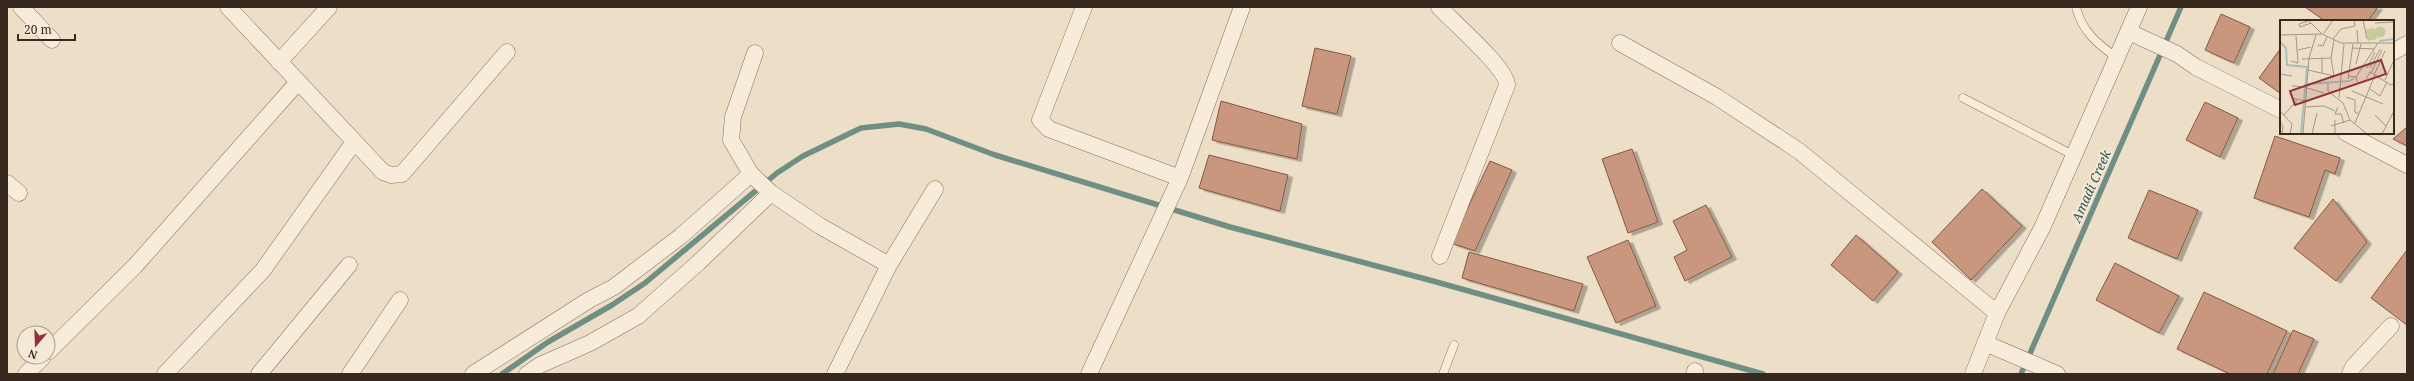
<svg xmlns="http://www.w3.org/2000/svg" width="2414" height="381" font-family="'Noto Serif',serif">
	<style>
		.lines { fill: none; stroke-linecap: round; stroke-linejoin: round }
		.stream { stroke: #6f8e84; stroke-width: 5.5 }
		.building { fill: #c8977e; stroke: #855844; filter: url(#shadow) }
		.lane-casing { stroke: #87705d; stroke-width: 9 }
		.street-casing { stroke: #87705d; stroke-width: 17 }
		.lane { stroke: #f7ecd9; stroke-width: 8 }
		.street { stroke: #f7ecd9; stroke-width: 16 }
		.labels { text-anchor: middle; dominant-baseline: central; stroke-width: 4; stroke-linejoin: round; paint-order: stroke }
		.water-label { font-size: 13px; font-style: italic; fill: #305751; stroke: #f4e9d6 }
		.inset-river { fill: none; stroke: #a8c0b7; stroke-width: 2 }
		.inset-road { fill: none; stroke: #a49684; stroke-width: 1 }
		.view { fill: #933039; fill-opacity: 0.15; stroke: #933039; stroke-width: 2 }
		.inset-edge { fill: none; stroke: #382920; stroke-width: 2 }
	</style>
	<defs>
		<filter id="shadow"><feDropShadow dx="4.5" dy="2.5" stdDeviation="0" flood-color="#0004"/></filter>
	</defs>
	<rect width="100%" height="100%" fill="#ecdec7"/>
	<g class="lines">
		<path class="stream" d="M502 374 548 342 612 305 645 283 777 173 803 156 861 128 899 124 926 129 995 155 1230 227 1433 281 1763 374
			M2021 374 2181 7"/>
	</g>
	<path class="building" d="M2305 7H2378L2368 21H2325Z
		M2221 14 2250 27 2234 63 2205 50Z
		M1315 48 1351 56 1337 114 1302 106Z
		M2281 48V94L2259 78Z
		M1221 101 1302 124 1297 159 1212 140Z
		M2205 102 2238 118 2220 157 2186 140Z
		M2407 127V146L2393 139Z
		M2275 136 2340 158 2335 174 2325 170 2309 217 2254 198Z
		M1632 149 1658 222 1628 233 1602 159Z
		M1209 155 1288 175 1280 211 1199 188Z
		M1490 161 1512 170 1475 251 1451 243Z
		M1982 189 2022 226 1971 280 1932 242Z
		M2149 190 2198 210 2177 259 2128 238Z
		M2333 199 2367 242 2336 281 2294 248Z
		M1706 205 1732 257 1685 281 1674 257 1687 250 1673 221Z
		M1856 235 1898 272 1873 301 1831 265Z
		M1628 240 1656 306 1616 323 1587 257Z
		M2407 250V325L2371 298Z
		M1469 252 1583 284 1574 311 1462 278Z
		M2115 263 2179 296 2159 333 2096 300Z
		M2204 292 2287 331 2267 374H2230L2177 349Z
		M2293 330 2314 339 2298 374H2273Z"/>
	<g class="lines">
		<g class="lane-casing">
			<path id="lane" d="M2076 7C2082 32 2098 44 2117 58
				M1963 98 2075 156
				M1443 374 1454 345"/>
		</g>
		<g class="street-casing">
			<path id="street" d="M21 7 52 40
				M228 7 383 172 391 175 402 174 507 52
				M1084 7 1040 120 1049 129 1180 178
				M1439 7C1452 21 1507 68 1507 85L1440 256
				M2129 32 2177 54 2196 67 2281 110
				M1620 43 1717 97 1799 151 1997 313
				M2393 52 2407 44
				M755 53 733 117 731 140 751 174 771 193 820 226 889 265
				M279 62 329 7
				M2346 133 2407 165
				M7 183 19 193
				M1985 343 2057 374
				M48 352 135 266 298 82
				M26 374 43 357
				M165 374 263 270 354 142
				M259 374 349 265
				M350 374 400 300
				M473 374 589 300 614 287 681 236 751 174
				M527 374 540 365 590 343 638 316 698 263 771 193
				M835 374 889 265 935 189
				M1089 374 1180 178 1242 7
				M1694 374 1695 371
				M1973 374 1997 313 2043 226 2139 7
				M2350 374 2353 367 2391 326"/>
		</g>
		<use href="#lane" class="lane"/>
		<use href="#street" class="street"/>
	</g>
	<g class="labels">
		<g class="water-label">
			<text transform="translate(2091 186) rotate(-66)">Amadi Creek</text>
		</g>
	</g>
	<g transform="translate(2280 20)">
		<rect width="114" height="114" fill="#ecdec7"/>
		<path d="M94.5 12a5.5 5.5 0 1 1 11 0a5.5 5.5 0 1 1-11 0ZM94 8 97 19 88 21 86 9Z" fill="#c8ca9b"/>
		<path class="inset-river" d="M99 21 114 19M0 22 6 28 7 45 27 47 21 114M27 64 70 61 74 58"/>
		<path class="inset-road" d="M28 0 42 14 61 23H114M83 0 87 19M28 1 19 4 20 7 31 3M95 3 114 2M77 10 78 23M44 13 53 0M0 15 42 14M53 19 61 9 75 6 74 0M38 25 43 26 47 17M72 28 94 29M18 30 31 27M22 39 51 38M42 39V53M11 41 18 43 16 16M76 44 81 24M87 48 95 32M90 48 100 29M28 50 54 56 51 38 54 20M91 53 102 30M0 54 12 56M94 55 105 31M69 56 76 57 77 62M76 57 98 23M68 59 73 24M86 59 90 52 111 65 114 64M105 60 113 42M48 63V71L63 83 70 100M12 66 27 67M27 68 44 73M90 69 100 76 107 62M72 71 103 84M66 77 75 80V92L79 94M12 78 25 81M59 78 64 24M25 87 44 86 55 91M58 87 55 94H61L64 103M0 91 12 104 10 114M4 95 17 80M95 95 106 106M55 100V114M0 102 3 106 2 114M75 103 95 55M51 106 70 100 87 114M23 114 29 38 36 15M32 114 37 93M102 114 114 91"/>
		<path class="view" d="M101 40 106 54 15 85 10 71Z"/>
		<rect width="114" height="114" class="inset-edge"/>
	</g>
	<rect width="2414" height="381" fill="none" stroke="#382920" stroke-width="16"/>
	<g transform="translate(36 345) rotate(199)"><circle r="19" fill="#f4e9d6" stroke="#a99c8d"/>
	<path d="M0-3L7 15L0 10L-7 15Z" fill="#933039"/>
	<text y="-6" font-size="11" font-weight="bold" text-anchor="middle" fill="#382920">N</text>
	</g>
	<path d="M18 34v6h57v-6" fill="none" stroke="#382920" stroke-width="2"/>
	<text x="24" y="34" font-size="12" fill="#382920" stroke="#f4e9d6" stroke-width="3" paint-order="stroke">20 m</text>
</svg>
